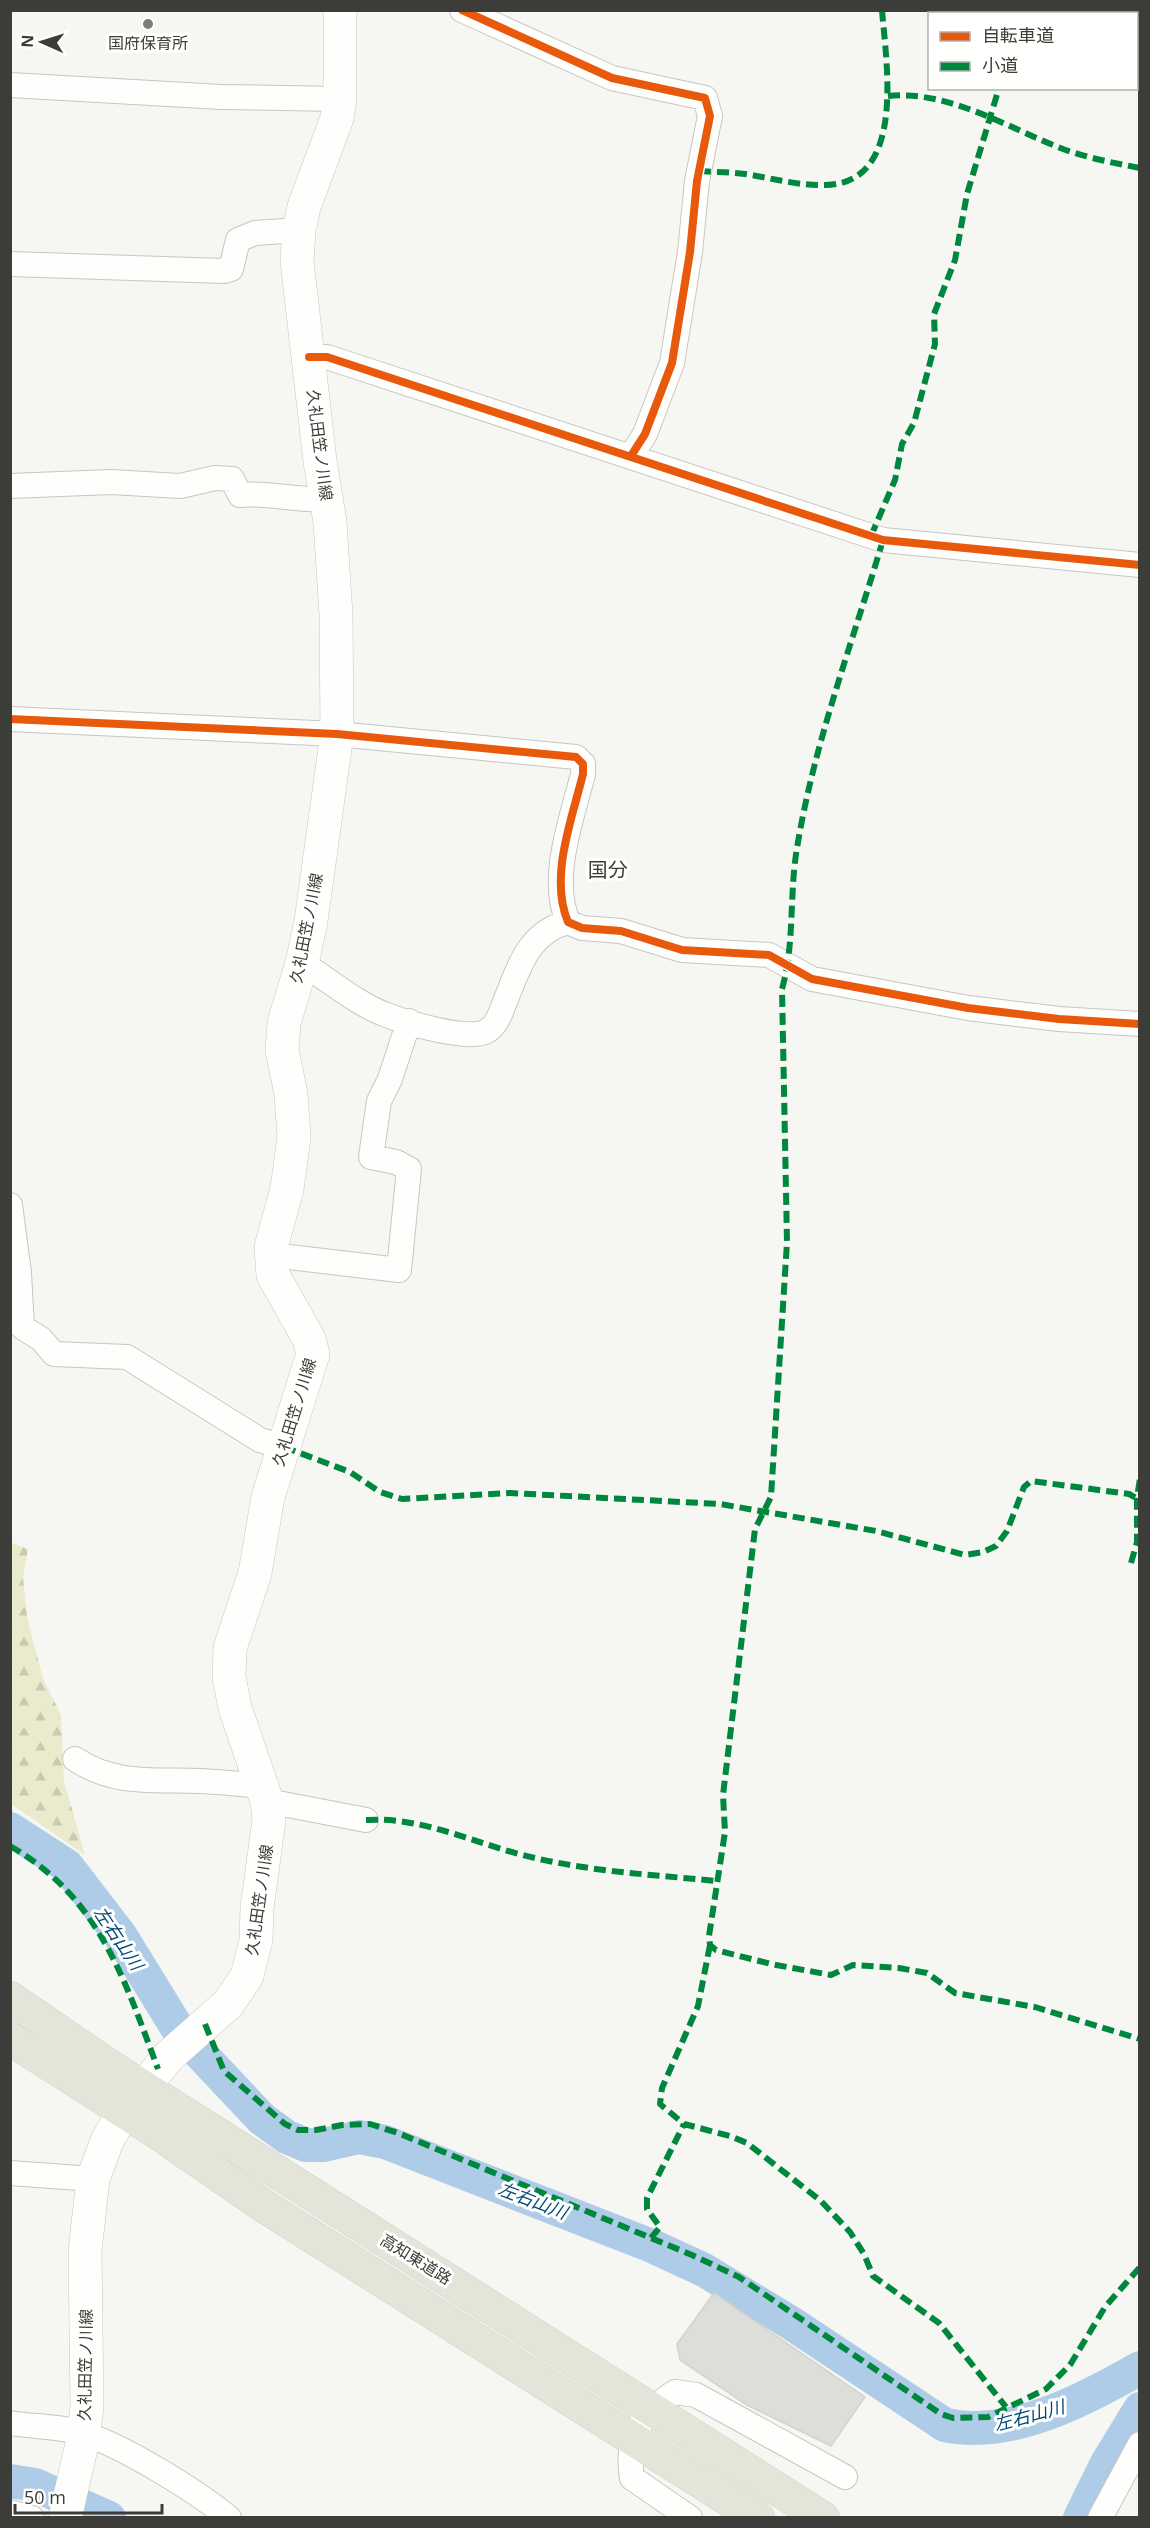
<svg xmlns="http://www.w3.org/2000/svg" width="1150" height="2528" font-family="'Open Sans','Noto Sans JP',sans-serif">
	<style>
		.forest { fill: url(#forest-firs) }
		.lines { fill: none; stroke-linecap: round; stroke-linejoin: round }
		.river { stroke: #aecce7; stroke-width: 34 }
		.building { fill: #ddddda; stroke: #d2d2cf; stroke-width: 1.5 }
		.minor-casing { stroke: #c6c6c2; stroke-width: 26 }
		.secondary-casing { stroke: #c6c6c2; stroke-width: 34 }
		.trunk-casing { stroke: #d1d1cf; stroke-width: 34 }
		.minor { stroke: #fefefd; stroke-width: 24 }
		.secondary { stroke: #fefefd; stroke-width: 33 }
		.trunk { stroke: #e5e4d8; stroke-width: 33 }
		.quiet { stroke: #00873e; stroke-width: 6; stroke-dasharray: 12 6; stroke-linecap: butt }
		.cycleway-casing { stroke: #fffffe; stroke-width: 11 }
		.cycleway { stroke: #e8590c; stroke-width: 8 }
		.poi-dot { fill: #7d7d7a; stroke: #fffffe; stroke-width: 2 }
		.labels { text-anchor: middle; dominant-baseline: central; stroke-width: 6; stroke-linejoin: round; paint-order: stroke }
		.poi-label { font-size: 16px; fill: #3c3c39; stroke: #fffffe }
		.street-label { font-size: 16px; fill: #3c3c39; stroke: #fffffe }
		.water-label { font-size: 18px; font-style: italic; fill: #024a7c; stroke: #fffffe }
		.quarter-label { font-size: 20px; fill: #3c3c39; stroke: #fffffe }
	</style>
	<defs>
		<pattern id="forest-firs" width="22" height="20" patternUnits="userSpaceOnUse" patternTransform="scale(1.5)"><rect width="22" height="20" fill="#eaeacc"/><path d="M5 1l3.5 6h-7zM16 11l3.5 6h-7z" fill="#cacab0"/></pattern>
	</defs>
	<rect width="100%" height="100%" fill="#f6f6f2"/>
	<path class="forest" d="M10 1542 28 1549 23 1577 27 1617 43 1679 61 1715 64 1781 85 1855 11 1804Z"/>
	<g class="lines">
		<path class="river" d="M10 1829 67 1866 120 1935 179 2031 262 2119 287 2137 306 2145H324L359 2137 385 2142 652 2246 704 2270 791 2323 945 2425C1011 2439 1084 2400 1140 2368
			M10 2481 35 2485 109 2518
			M1080 2518 1107 2463 1140 2409"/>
	</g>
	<path class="building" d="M714 2293 865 2397 831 2446 747 2405 680 2360 677 2344Z"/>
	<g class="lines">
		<g class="minor-casing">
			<path id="minor" d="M462 10 612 78 705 98 710 116 697 181 690 252 672 363 645 434 631 456
				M10 85 221 97 340 99
				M10 264 224 271 231 269 238 240 255 233 299 230
				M309 357H327L883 540 1140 565
				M10 486 111 482 180 486 215 478 232 479 240 495C270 492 294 501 326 499
				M10 719 337 734 576 757 583 764V774C572 819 549 877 568 922L582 928 621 931 682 950 769 955 812 979 968 1008 1059 1019 1140 1024
				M302 963C326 978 359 1005 384 1014 404 1022 469 1042 487 1031 496 1026 501 1013 504 1004 519 968 527 933 568 922
				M10 1205 19 1273 22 1327 41 1339 54 1354 127 1357 260 1440 284 1447
				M272 1255 399 1270 409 1169 396 1162 371 1157 379 1101 390 1079 409 1021
				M75 1759C115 1786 155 1779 201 1781 221 1782 241 1784 261 1786
				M267 1801 366 1820
				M10 2173 93 2179
				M10 2423C34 2427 62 2426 84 2434 122 2445 198 2492 229 2518
				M10 2512 32 2518
				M690 2518 632 2478C625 2436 641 2415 675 2392L696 2395 845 2477
				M1100 2518 1140 2444"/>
		</g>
		<g class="secondary-casing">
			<path id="secondary" d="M65 2518 82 2444 87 2407 85 2251 93 2179 107 2141 124 2111 169 2056 228 2004 247 1976 256 1940 257 1908 269 1820 267 1801 235 1708 229 1677 230 1648 255 1573 268 1497 313 1354 309 1339 273 1275 271 1247 287 1189 294 1137 291 1094 282 1050 284 1023 302 963 311 921 337 734 336 615 330 522 320 461 297 261 299 230 304 207 337 118 340 99V10"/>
		</g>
		<g class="trunk-casing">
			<path id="trunk" d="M10 1998 105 2063 823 2518
				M10 2039 158 2133 261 2204 758 2518"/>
		</g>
		<use href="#minor" class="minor"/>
		<use href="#secondary" class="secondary"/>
		<use href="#trunk" class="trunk"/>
		<path class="quiet" d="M1016 14 1017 10
			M888 96C949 90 1008 128 1063 149 1088 158 1114 163 1140 168
			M699 171C714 172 730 172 745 174 772 178 798 186 826 185 907 183 886 62 882 10
			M871 536 895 480 902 444 914 423 935 344 934 314 955 260 967 194 999 88
			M883 540C853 641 814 743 797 848 789 895 795 943 782 989L787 1242 771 1497 755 1529 723 1795 725 1832 709 1936 710 1945 716 1950 771 1964 831 1975 853 1965 899 1968 927 1973 955 1993 1035 2007 1140 2039
			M284 1447 350 1472 380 1492 402 1499 510 1493 720 1504 876 1531 965 1555 983 1552 996 1546 1007 1531 1024 1487 1031 1481 1129 1494 1140 1500
			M1131 1563 1137 1542V1498L1140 1478
			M366 1820C423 1816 480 1846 535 1858 595 1872 656 1875 717 1881
			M10 1846C99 1897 124 1978 158 2069
			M710 1945 698 2006 662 2088 660 2104 684 2124 730 2136 747 2143 821 2201 850 2232 864 2254 873 2276 939 2323 1006 2407
			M205 2024 224 2071 285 2124 298 2130H316L342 2125 370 2124 398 2133 692 2255 739 2277 941 2414 953 2418 988 2417 1046 2389 1070 2365 1105 2307 1140 2267
			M651 2238 660 2227 647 2209V2198L684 2124"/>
		<g class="cycleway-casing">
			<path id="cycleway" d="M462 10 612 78 705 98 710 116 697 181 690 252 672 363 645 434 631 456
				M309 357H327L883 540 1140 565
				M10 719 337 734 576 757 583 764V774C572 819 549 877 568 922L582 928 621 931 682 950 769 955 812 979 968 1008 1059 1019 1140 1024"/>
		</g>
		<use href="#cycleway" class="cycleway"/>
	</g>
	<circle class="poi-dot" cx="148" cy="24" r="6"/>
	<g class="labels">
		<g class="poi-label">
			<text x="148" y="43">国府保育所</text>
		</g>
		<g class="street-label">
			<text transform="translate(320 445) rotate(83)">久礼田笠ノ川線</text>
			<text transform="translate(306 928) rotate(-79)">久礼田笠ノ川線</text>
			<text transform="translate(294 1412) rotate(-73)">久礼田笠ノ川線</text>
			<text transform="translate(259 1900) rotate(-82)">久礼田笠ノ川線</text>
			<text transform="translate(416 2259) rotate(32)">高知東道路</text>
			<text transform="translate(85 2365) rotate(-89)">久礼田笠ノ川線</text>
		</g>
		<g class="water-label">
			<text transform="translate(119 1938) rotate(56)">左右山川</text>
			<text transform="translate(533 2200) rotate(21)">左右山川</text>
			<text transform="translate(1029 2415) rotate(-15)">左右山川</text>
		</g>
		<g class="quarter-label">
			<text x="608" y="869">国分</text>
		</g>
	</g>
	<rect width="1150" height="2528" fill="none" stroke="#3c3c39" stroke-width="24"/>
	<rect x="928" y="12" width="210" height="78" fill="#fffffe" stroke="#b1b1af" stroke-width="1.5"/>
	<rect x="940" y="32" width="30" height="9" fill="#e8590c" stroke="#b1b1af" stroke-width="1.5"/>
	<text x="982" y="42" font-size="18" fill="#3c3c39">自転車道</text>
	<rect x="940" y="62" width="30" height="9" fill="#00873e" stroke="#b1b1af" stroke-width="1.5"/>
	<text x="982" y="72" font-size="18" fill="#3c3c39">小道</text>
	<g transform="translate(42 42) rotate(273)" stroke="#fffffe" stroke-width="4.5" paint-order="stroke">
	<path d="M0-4.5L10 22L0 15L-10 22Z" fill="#3c3c39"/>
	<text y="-9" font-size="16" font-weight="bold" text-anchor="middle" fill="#3c3c39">N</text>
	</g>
	<path d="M15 2504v9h147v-9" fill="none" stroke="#3c3c39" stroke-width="3"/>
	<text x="24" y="2504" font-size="18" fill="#3c3c39" stroke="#fffffe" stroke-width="4.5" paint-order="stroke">50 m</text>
</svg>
